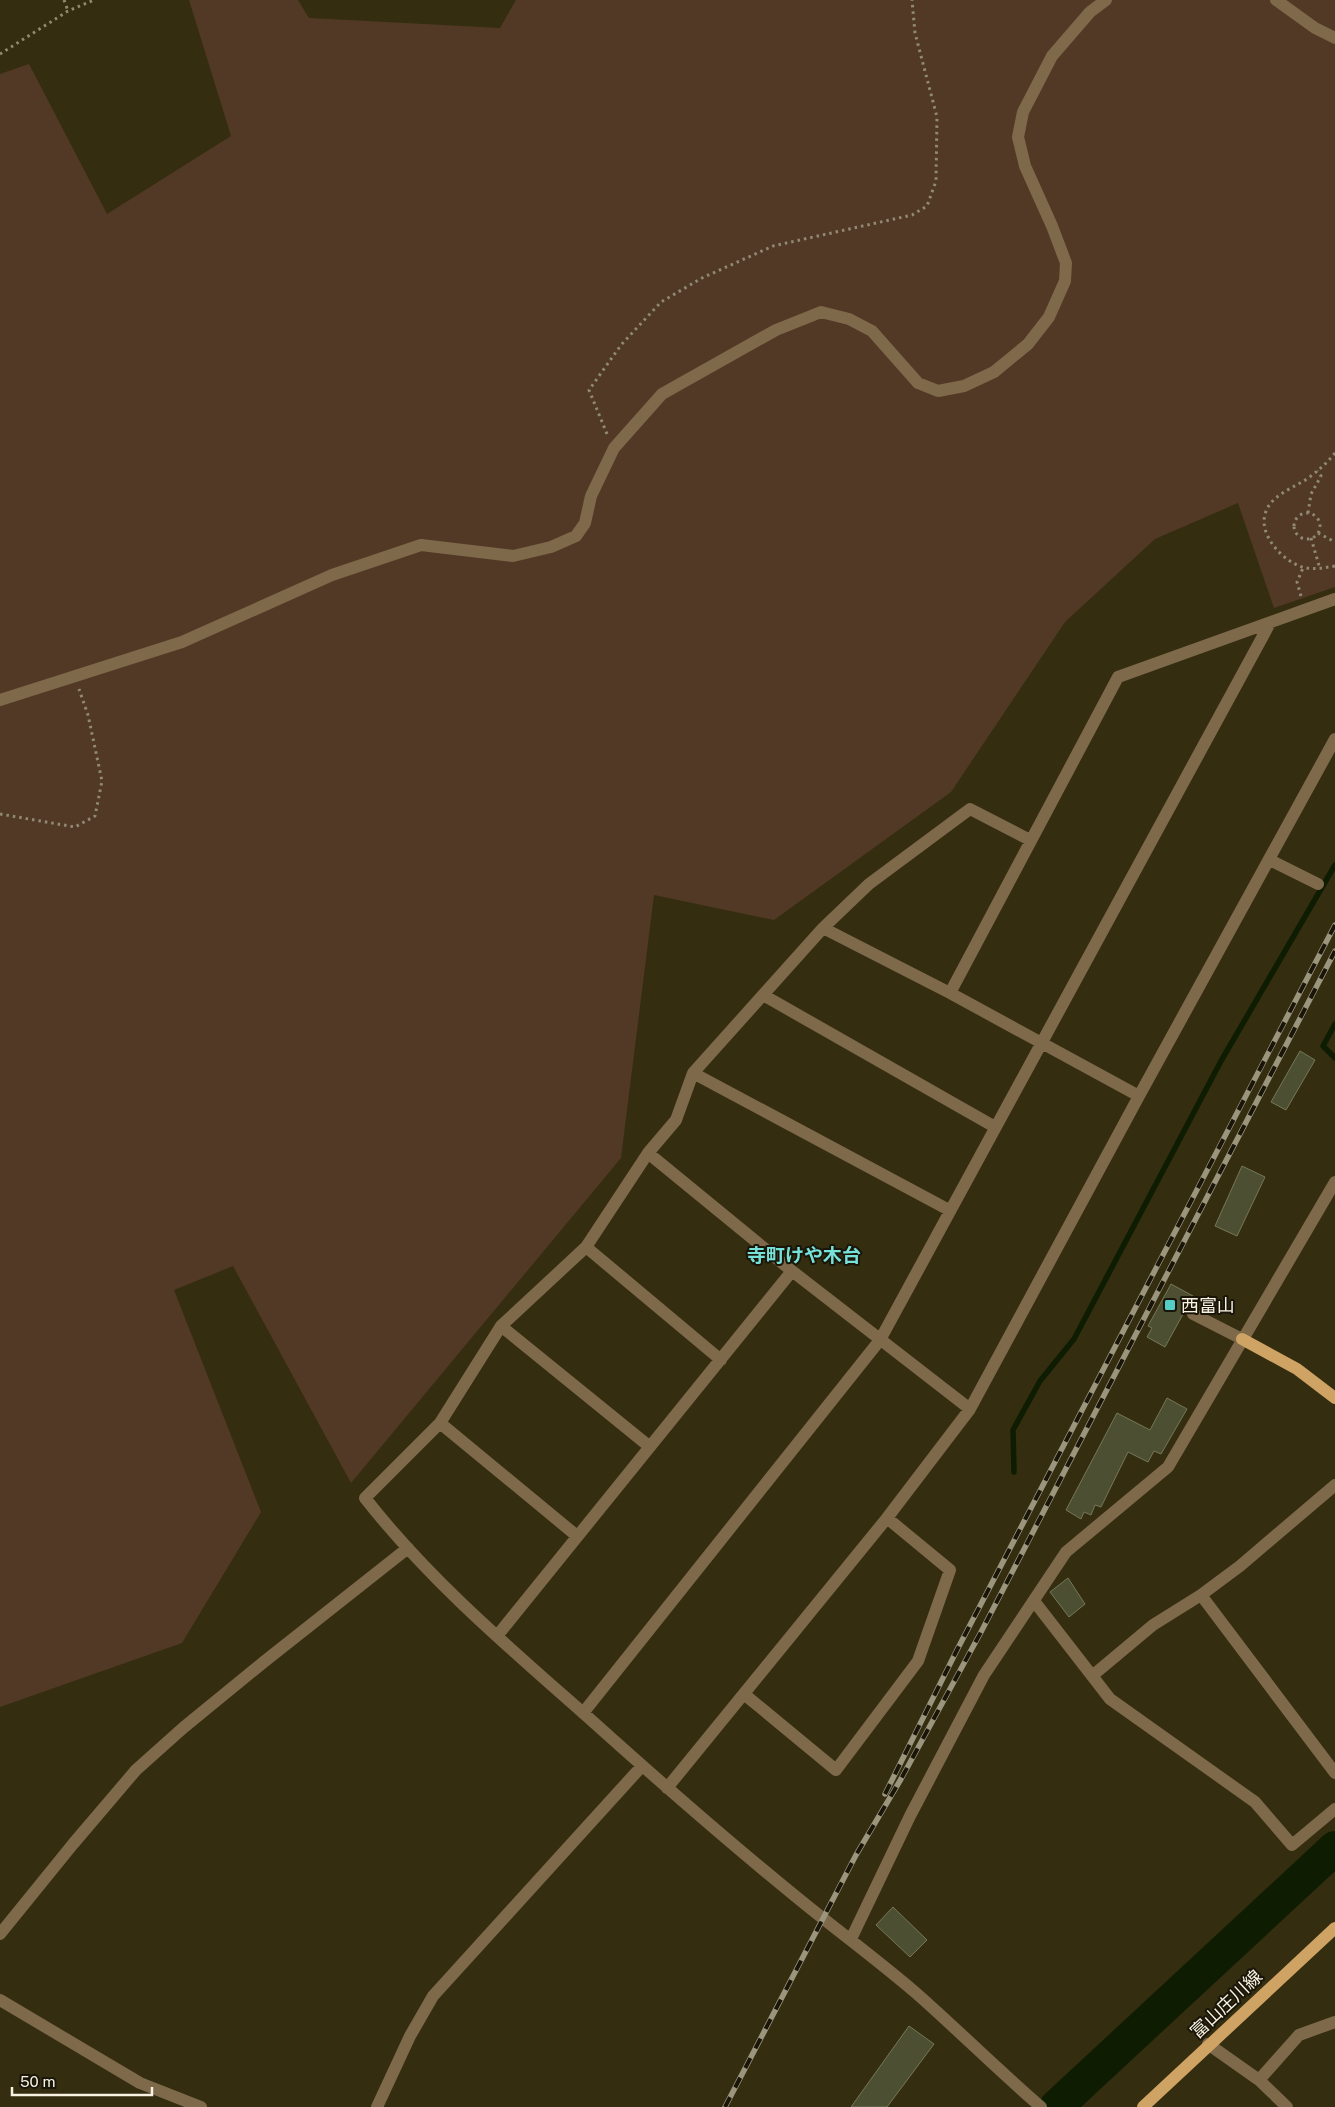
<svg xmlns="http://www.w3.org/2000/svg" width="1335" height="2107" font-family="'Public Sans','Noto Sans JP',sans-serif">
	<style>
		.green { fill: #523926 }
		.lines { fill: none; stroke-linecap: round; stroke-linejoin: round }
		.stream { stroke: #0e1d02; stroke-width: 5.5 }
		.river { stroke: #0e1d02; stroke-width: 34 }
		.building { fill: #4c4f32; stroke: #747859 }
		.path { stroke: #908a72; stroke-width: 3; stroke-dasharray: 2.5 4; stroke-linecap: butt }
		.minor { stroke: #7e694b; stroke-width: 12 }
		.major { stroke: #cfa363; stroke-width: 12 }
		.rail-casing { stroke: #9b957e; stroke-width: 5.5 }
		.rail { stroke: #191609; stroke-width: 4; stroke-dasharray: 11; stroke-linecap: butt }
		.poi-dot { fill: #55cec5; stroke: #191609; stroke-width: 2 }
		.labels { text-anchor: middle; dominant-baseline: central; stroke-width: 4; stroke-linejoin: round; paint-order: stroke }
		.poi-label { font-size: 18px; fill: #f7f2e1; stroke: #191609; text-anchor: start }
		.street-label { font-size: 18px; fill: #f7f2e1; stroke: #191609 }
		.neighbourhood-label { font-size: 19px; font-weight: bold; fill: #76e1d8; stroke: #191609 }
	</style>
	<rect width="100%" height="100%" fill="#352d10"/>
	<path class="green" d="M189 0H298L309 18 500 28 516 0H1335V587L1274 608 1238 503 1155 539 1065 622 951 792 774 920 654 895 621 1158 351 1483 233 1266 174 1290 261 1512 182 1643 0 1707V74L29 64 107 214 231 136Z"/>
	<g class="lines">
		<path class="stream" d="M1335 1024 1323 1046 1335 1058
			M1014 1472 1013 1430 1040 1381 1074 1339 1221 1061 1335 865"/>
		<path class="river" d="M1056 2107 1335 1848"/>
	</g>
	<path class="building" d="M1300 1051 1315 1060 1286 1110 1271 1102Z
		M1242 1166 1265 1177 1237 1236 1215 1226Z
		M1171 1284 1193 1296 1165 1347 1147 1337 1152 1328 1148 1326Z
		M1167 1398 1187 1409 1161 1454 1154 1451 1148 1462 1128 1452 1101 1507 1095 1505 1091 1515 1084 1512 1081 1519 1066 1510 1117 1413 1150 1430Z
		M1068 1578 1085 1604 1069 1617 1050 1592Z
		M893 1907 927 1940 910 1957 876 1925Z
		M909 2026 934 2044 887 2107H851Z"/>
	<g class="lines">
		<path class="path" d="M64 0 68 11
			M0 54 68 11 94 0
			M607 434 589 390 621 345 661 302 702 278 773 246 912 215 927 206 936 181 937 117 915 33 912 0
			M1335 453C1327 463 1318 471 1307 479 1297 485 1286 490 1277 497 1255 515 1264 538 1282 555 1301 571 1312 570 1335 566
			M1308 513 1311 494 1321 476 1317 471
			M1294 526a13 13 0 1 1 26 0a13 13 0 1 1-26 0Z
			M1318 533 1335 542
			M1311 538 1320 569
			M1301 596 1297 582 1303 568
			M0 814 75 827 95 816 102 781 88 715 79 689"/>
		<path class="minor" d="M1276 0 1315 28 1335 38
			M0 700 182 642 332 575 421 545 513 556 551 547 576 536 585 523 591 496 614 448 662 394 776 330 821 312 849 319 872 331 918 383 938 391 964 386 994 372 1028 344 1049 317 1065 281 1066 263 1052 226 1025 166 1018 137 1023 112 1052 56 1090 12 1106 0
			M1030 840 970 809 869 884 823 928 693 1073 676 1120 648 1153 586 1247 501 1326 440 1423 365 1498C430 1581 512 1650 590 1719 660 1782 732 1845 805 1904 842 1934 880 1962 916 1993 958 2030 998 2070 1041 2107
			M1270 860 1318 884
			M823 928 950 993 1139 1096
			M950 993 1118 677 1335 599
			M763 995 995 1127
			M693 1073 949 1210
			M648 1153 792 1271 970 1409
			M586 1247 721 1360
			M1193 1314 1242 1339
			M501 1326 650 1447
			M440 1423 577 1536
			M1201 1595 1335 1773
			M1034 1601 1110 1699 1255 1802 1292 1845 1335 1809
			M497 1636 792 1271
			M1092 1676 1153 1625 1201 1595 1240 1566 1335 1485
			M744 1694 836 1770 918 1661 950 1570 887 1518
			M583 1713 880 1340 1270 623
			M667 1788 887 1518 970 1409 1139 1096 1335 739
			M0 1934 73 1844 136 1770 183 1728 265 1661 408 1548
			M851 1939 910 1816 984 1675 1066 1552 1168 1467 1335 1182
			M0 2000 140 2083 201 2107
			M1208 2044 1259 2080 1287 2107
			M1259 2080 1299 2035 1335 2022
			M377 2107 410 2036 433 1996 642 1766"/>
		<path class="major" d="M1242 1339 1297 1369 1335 1398
			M1143 2107 1335 1928"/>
		<g class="rail-casing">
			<path id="rail" d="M885 1794 957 1650 1335 925
				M725 2107 856 1855 901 1779 981 1632 1335 951"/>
		</g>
		<use href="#rail" class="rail"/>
	</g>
	<rect class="poi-dot" x="1164" y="1299" width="12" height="12" rx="2.5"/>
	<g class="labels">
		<g class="poi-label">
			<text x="1181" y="1305">西富山</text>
		</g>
		<g class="street-label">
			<text transform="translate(1226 2004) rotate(-43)">富山庄川線</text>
		</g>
		<g class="neighbourhood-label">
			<text x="804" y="1255">寺町けや木台</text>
		</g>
	</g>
	<path d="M12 2087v8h140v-8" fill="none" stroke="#f7f2e1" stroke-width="2.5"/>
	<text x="20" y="2087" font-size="15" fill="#f7f2e1" stroke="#191609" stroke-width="4" paint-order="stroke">50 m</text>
</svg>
